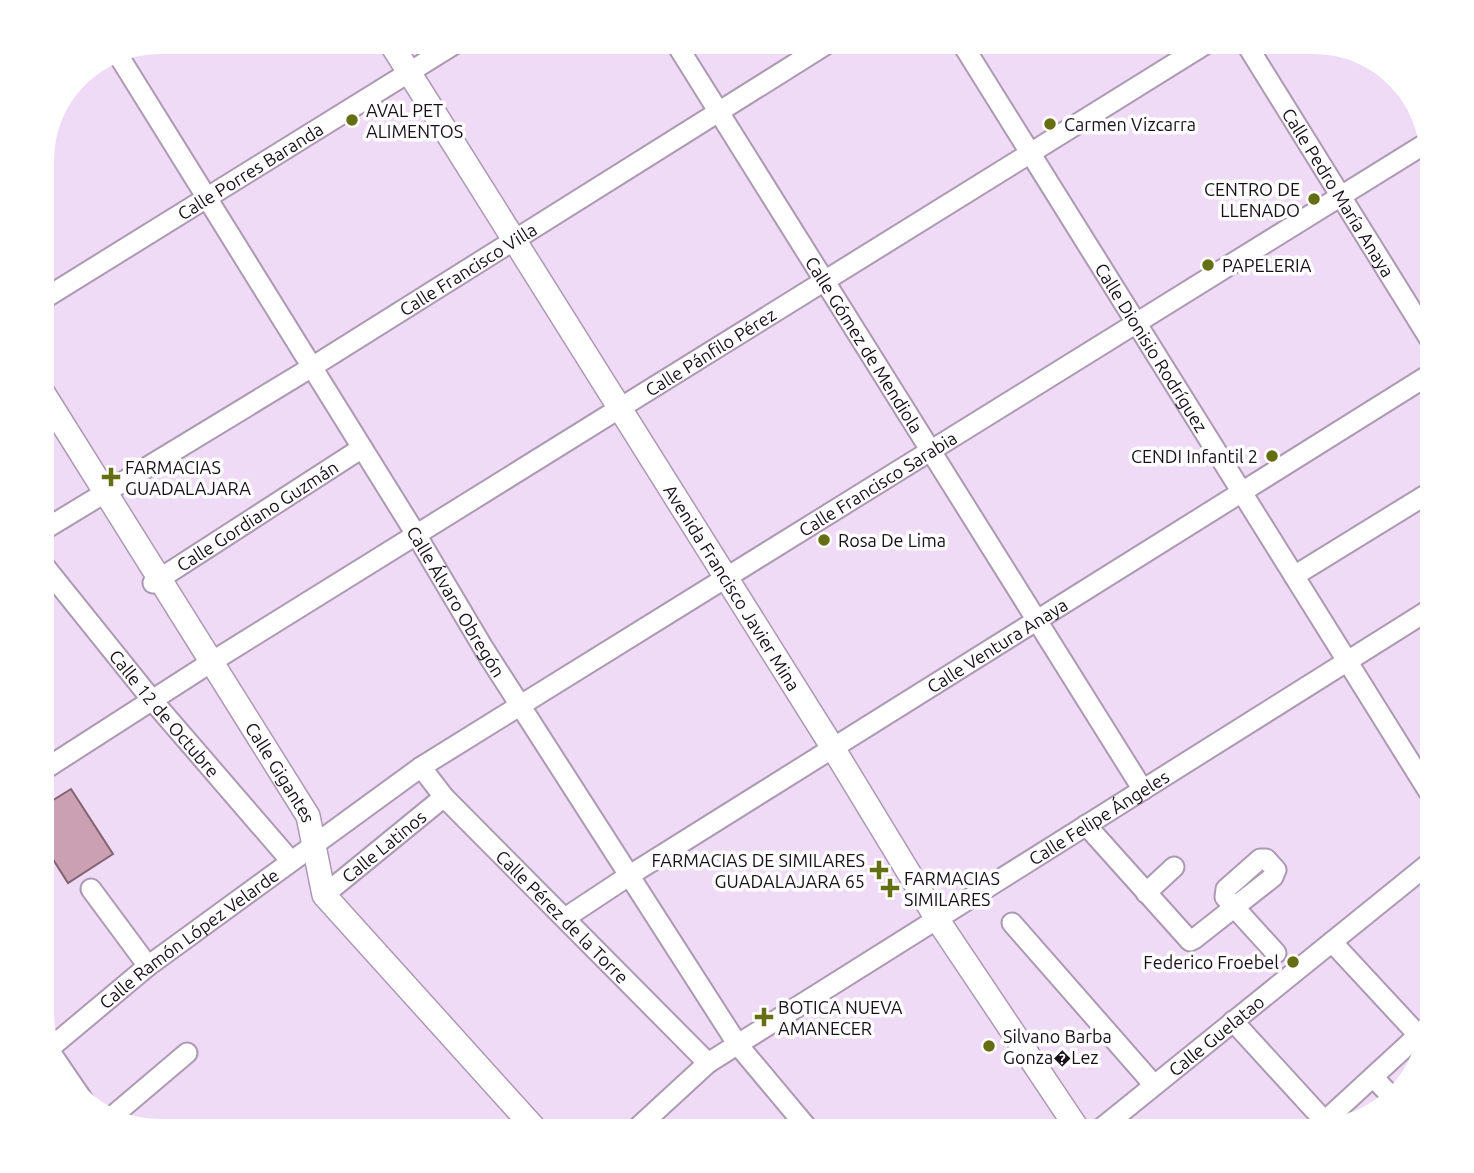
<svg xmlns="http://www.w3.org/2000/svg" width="1474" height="1173" font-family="Ubuntu,sans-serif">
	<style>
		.building { fill: #cba0b3; stroke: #816471; stroke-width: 2 }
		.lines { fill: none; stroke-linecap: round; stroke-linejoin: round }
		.minor-casing { stroke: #ac99b2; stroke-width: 23 }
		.major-casing { stroke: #ac99b2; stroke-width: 26 }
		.minor { stroke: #fff; stroke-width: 19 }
		.major { stroke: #fff; stroke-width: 23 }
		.poi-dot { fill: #666e14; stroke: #fff; stroke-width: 2.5 }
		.labels { text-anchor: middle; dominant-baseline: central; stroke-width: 7; stroke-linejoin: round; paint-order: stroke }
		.poi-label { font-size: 18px; fill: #18111a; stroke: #fff; text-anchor: start }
		.street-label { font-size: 18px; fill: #18111a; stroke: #fff }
	</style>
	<rect width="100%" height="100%" fill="#f0dbf7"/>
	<path class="building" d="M71 789 113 854 68 883 42 842V807Z"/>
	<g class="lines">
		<g class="minor-casing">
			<g id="minor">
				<path id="s1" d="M675 42 1143 790"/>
				<path id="s2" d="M961 42 1432 797"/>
				<path id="s3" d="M1245 42 1432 343"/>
				<path id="s4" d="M120 58 417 536 484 649 738 1045 810 1131"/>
				<path id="s5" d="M42 300 458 42"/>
				<path id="s6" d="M42 531 312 367 830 42"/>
				<path id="s7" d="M42 563 152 700 290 860"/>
				<path d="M1294 576 1432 491"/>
				<path id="s8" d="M153 583 362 448"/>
				<path id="s9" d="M421 767 444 797 708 1063"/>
				<path id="s10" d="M42 771 213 661 1209 42"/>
				<path d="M1086 825 1190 941 1194 939 1273 877 1276 870 1266 859H1260L1226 889 1225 897 1276 953"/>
				<path d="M91 889 148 966"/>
				<path d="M1146 893 1174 867"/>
				<path id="s11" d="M324 895 444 797"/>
				<path id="s12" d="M565 918 630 875 1432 373"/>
				<path d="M1012 923 1154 1085"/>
				<path d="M1332 942 1422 1039"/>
				<path d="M1233 1021 1330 1127"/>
				<path id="s13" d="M50 1048 148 966 421 767 1428 142"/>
				<path d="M51 1053 85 1103"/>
				<path d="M1373 1077 1393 1098"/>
				<path d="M115 1114 187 1053"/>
				<path id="s14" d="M634 1131 708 1063 1432 608"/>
				<path id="s15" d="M1098 1131 1432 861"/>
				<path d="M1314 1131 1426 1028"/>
			</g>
		</g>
		<g class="major-casing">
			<g id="major">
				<path id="s16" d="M390 42 833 748 937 919 1079 1131"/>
				<path id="s17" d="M42 391 308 816 324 895 537 1131"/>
			</g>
		</g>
		<use href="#minor" class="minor"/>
		<use href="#major" class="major"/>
	</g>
	<g class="poi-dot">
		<circle cx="352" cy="120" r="7"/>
		<circle cx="1050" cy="124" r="7"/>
		<circle cx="1314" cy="199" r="7"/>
		<circle cx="1208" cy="265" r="7"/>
		<circle cx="1272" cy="456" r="7"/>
		<path d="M107.5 466.5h7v7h7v7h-7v7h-7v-7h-7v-7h7z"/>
		<circle cx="824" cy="540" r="7"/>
		<path d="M875.5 859.5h7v7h7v7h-7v7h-7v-7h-7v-7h7z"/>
		<path d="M886.5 877.5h7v7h7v7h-7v7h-7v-7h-7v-7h7z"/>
		<circle cx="1293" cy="962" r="7"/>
		<path d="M760.5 1006.5h7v7h7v7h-7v7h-7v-7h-7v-7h7z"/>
		<circle cx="989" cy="1046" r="7"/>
	</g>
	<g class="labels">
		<g class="poi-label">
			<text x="366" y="110">AVAL PET<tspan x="366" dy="21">ALIMENTOS</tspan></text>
			<text x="1064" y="124">Carmen Vizcarra</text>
			<text x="1300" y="189" text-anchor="end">CENTRO DE<tspan x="1300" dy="21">LLENADO</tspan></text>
			<text x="1222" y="265">PAPELERIA</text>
			<text x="1258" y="456" text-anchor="end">CENDI Infantil 2</text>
			<text x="125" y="467">FARMACIAS<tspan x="125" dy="21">GUADALAJARA</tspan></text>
			<text x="838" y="540">Rosa De Lima</text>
			<text x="865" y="860" text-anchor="end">FARMACIAS DE SIMILARES<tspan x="865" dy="21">GUADALAJARA 65</tspan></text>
			<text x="904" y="878">FARMACIAS<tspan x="904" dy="21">SIMILARES</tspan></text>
			<text x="1279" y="962" text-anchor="end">Federico Froebel</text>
			<text x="778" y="1007">BOTICA NUEVA<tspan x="778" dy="21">AMANECER</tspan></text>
			<text x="1003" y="1036">Silvano Barba<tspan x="1003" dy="21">Gonza�Lez</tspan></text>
		</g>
		<g class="street-label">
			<text stroke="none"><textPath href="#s5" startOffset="245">Calle Porres Baranda</textPath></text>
			<text stroke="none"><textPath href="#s3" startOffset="177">Calle Pedro María Anaya</textPath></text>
			<text stroke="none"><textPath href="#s6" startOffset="500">Calle Francisco Villa</textPath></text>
			<text stroke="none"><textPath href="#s1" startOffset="357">Calle Gómez de Mendiola</textPath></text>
			<text stroke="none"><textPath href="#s2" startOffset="360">Calle Dionisio Rodríguez</textPath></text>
			<text stroke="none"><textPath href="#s10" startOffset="789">Calle Pánfilo Pérez</textPath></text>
			<text stroke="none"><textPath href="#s13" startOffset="1003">Calle Francisco Sarabia</textPath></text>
			<text stroke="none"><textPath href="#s8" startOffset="124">Calle Gordiano Guzmán</textPath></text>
			<text stroke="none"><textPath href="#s16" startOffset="644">Avenida Francisco Javier Mina</textPath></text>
			<text stroke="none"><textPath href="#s4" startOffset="639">Calle Álvaro Obregón</textPath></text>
			<text stroke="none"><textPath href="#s12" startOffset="511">Calle Ventura Anaya</textPath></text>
			<text stroke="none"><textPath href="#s7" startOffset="194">Calle 12 de Octubre</textPath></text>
			<text stroke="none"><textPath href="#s17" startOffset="450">Calle Gigantes</textPath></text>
			<text stroke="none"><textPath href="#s14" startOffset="562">Calle Felipe Ángeles</textPath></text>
			<text stroke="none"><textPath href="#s11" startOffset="77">Calle Latinos</textPath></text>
			<text stroke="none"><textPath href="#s9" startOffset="206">Calle Pérez de la Torre</textPath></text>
			<text stroke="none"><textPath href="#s13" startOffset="177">Calle Ramón López Velarde</textPath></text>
			<text stroke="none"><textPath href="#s15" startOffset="152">Calle Guelatao</textPath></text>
		</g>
	</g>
	<path d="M0 0H1474V1173H0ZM160 54H1314A106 106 0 0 1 1420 160V1013A106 106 0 0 1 1314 1119H160A106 106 0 0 1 54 1013V160A106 106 0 0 1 160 54Z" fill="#fff" fill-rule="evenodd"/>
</svg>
